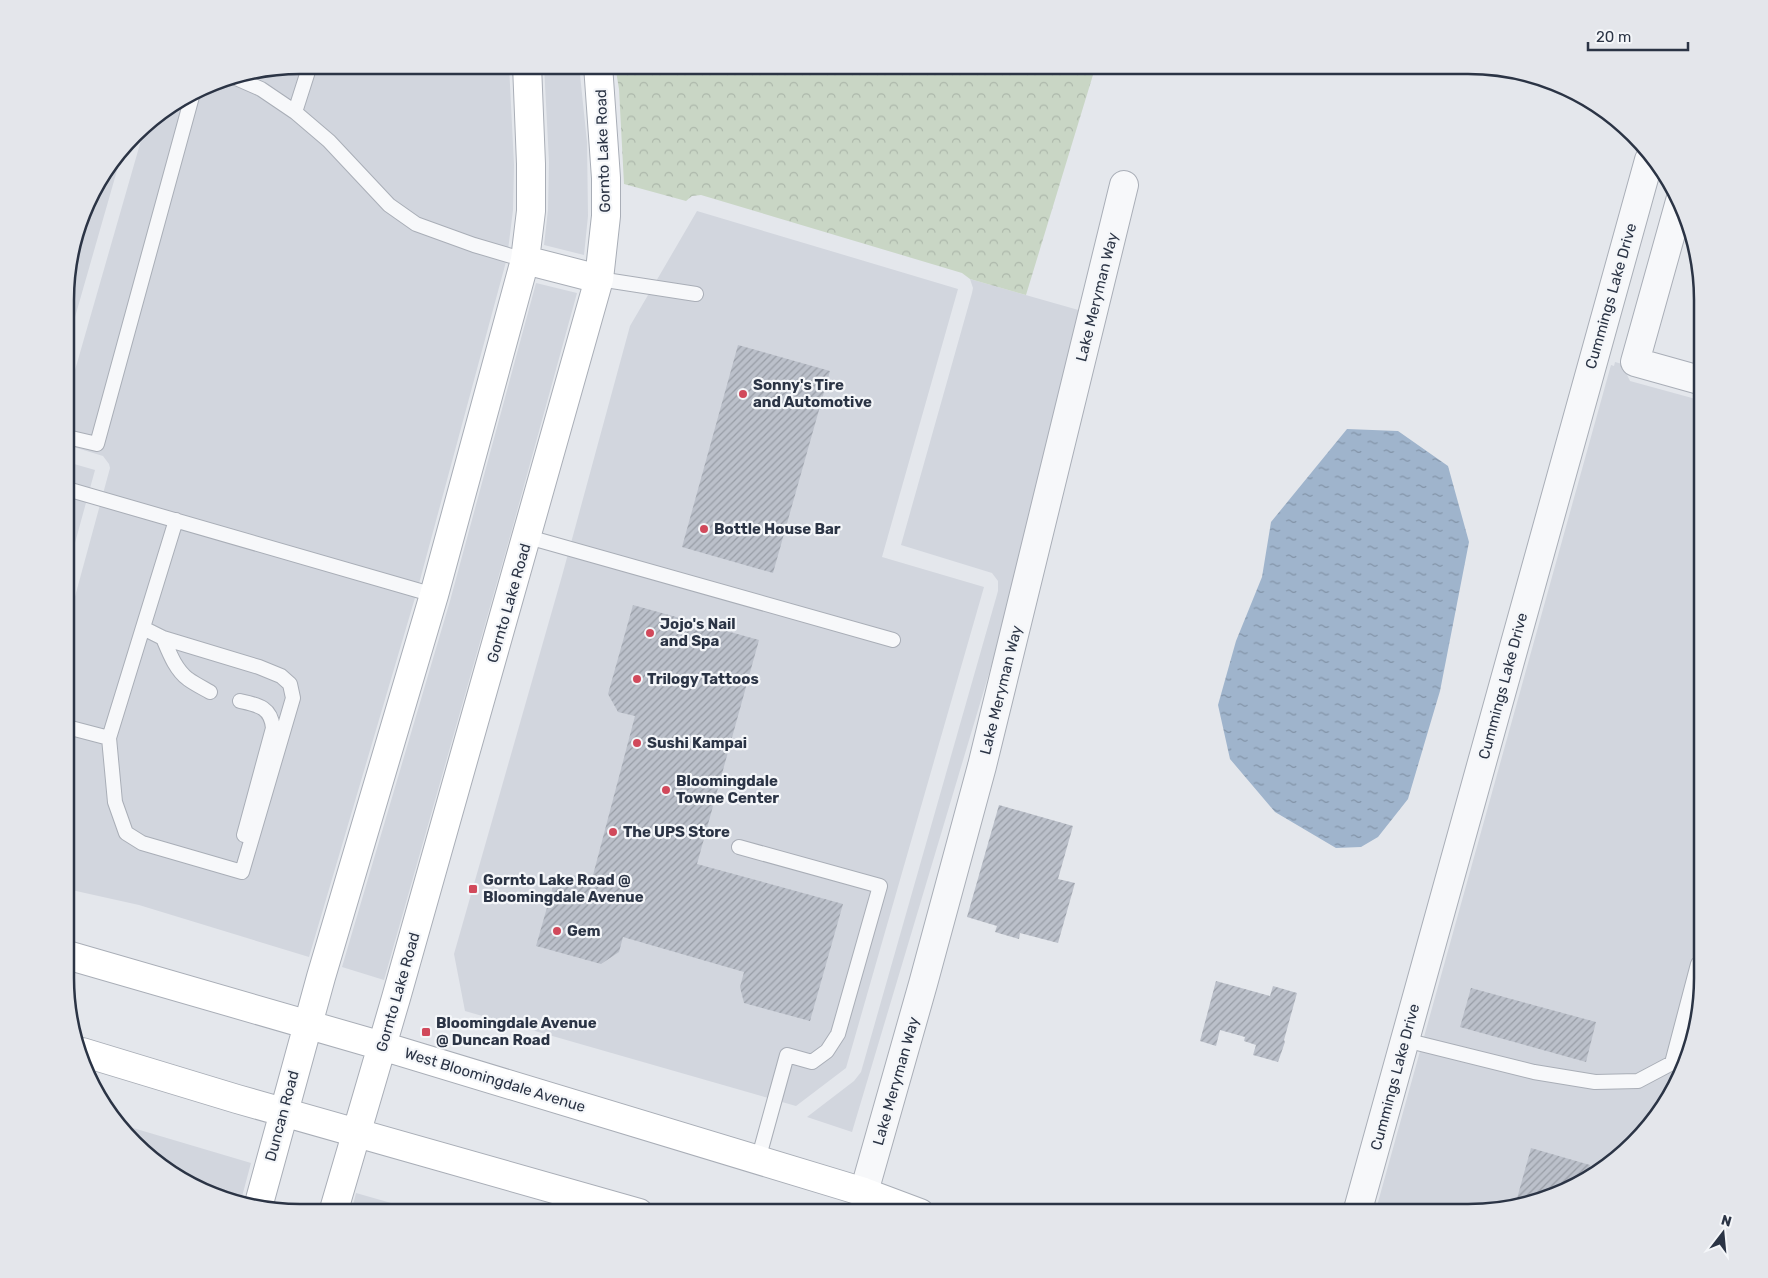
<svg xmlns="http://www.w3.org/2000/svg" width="1768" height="1278" font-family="Rubik,sans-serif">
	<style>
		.built { fill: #d2d6de }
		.forest { fill: url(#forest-crowns) }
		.water { fill: url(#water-ripples) }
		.building { fill: url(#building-hatch) }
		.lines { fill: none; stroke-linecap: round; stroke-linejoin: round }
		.lane-casing { stroke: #a9aeb7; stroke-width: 16 }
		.street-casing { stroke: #a9aeb7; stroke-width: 30 }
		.secondary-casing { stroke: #a9aeb7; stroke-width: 30 }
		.lane { stroke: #f7f8fa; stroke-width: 14 }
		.street { stroke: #f7f8fa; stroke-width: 28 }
		.secondary { stroke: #fff; stroke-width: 28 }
		.poi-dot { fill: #d1495b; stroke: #f4f6f9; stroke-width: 2 }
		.labels { text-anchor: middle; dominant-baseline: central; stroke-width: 4.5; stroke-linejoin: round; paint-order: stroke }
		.street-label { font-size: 15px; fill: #2b3445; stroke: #f4f6f9 }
		.poi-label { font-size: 15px; font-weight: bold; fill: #2b3445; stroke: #f4f6f9; text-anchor: start }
		.rim { fill: none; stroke: #2b3445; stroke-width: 2.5 }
	</style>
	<defs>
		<pattern id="forest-crowns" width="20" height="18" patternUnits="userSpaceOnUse" patternTransform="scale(1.25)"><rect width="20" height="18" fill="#c9d6c5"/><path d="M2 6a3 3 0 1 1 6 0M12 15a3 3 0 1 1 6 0" fill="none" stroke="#adb8ab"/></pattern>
		<pattern id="water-ripples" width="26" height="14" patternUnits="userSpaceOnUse" patternTransform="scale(1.25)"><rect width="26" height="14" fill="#9fb4cc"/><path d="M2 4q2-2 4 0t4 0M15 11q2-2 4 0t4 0" fill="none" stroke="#8293a7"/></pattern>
		<pattern id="building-hatch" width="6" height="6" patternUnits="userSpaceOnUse" patternTransform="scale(1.25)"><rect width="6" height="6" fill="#bbc0ca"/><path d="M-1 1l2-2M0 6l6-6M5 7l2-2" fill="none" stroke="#989da6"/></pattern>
	</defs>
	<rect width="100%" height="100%" fill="#e4e7ec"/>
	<path class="built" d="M300 65H509L514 165 513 210 507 258 417 591 309 957 139 905 67 889V626L110 468 109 464 103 456 67 445V398L146 123 210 83Z
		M544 65H579L587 142 588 216 584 255 544 245 548 210 549 162Z
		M122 153 67 345V269L89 196Z
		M697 211 958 289 882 557 984 587 846 1068 796 1106 465 1011 454 954 562 576 630 326Z
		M970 279 1096 315 852 1132 807 1117 854 1081 861 1072 998 591V581L992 573 901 545 972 293 973 288Z
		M536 283 577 293 511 533 384 980 342 967 450 601Z
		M1615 362 1622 364 1630 381 1703 401V993L1685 1068 1654 1121 1572 1189 1468 1213H1375L1611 365 1614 366Z
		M67 462 95 470 67 572Z
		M123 1125 251 1163 240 1204 224 1200 157 1164Z
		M356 1193 426 1213H351Z"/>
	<path class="forest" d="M615 65H1096L1026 295 970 279 962 273 701 195 692 196 686 201 624 184 619 89Z"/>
	<path class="water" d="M1347 429 1398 431 1448 466 1469 542 1440 691 1429 728 1408 799 1378 837 1361 847 1336 848 1275 812 1230 759 1218 705 1236 641 1262 577 1271 522Z"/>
	<path class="building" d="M738 345 830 371 773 573 682 547Z
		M633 605 759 640 697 864 843 904 810 1021 744 1003 740 987 744 972 623 937 619 952 601 964 536 946 554 883 576 875 592 879 635 716 618 712 608 694Z
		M999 805 1073 826 1058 879 1075 883 1058 943 1020 933 1019 939 995 932 997 926 967 917Z
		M1216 981 1270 996 1273 986 1297 993 1284 1040 1285 1042 1278 1062 1253 1055 1256 1045 1244 1041 1245 1037 1220 1030 1216 1046 1200 1041Z
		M1471 988 1596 1022 1586 1062 1460 1027Z
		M1531 1148 1590 1165 1587 1176 1572 1189 1516 1202Z"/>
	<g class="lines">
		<g class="lane-casing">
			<path id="lane" d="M236 78 261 89 295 112 329 141 389 205 416 224 474 245 525 260
				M295 112 310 65
				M599 279 696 294
				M67 437 97 444 193 93
				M67 489 434 595
				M528 537 893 640
				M163 638C169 652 175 669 188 679 195 684 203 688 210 692
				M240 701C258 705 271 707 273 728L244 835
				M67 727 109 738 115 802 126 833 142 843 242 872 293 698 290 684 281 676 259 667 163 638 143 628
				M109 738 176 520
				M739 847 880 886 838 1034 827 1051 812 1062 787 1055 758 1160
				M1405 1040 1534 1072 1595 1082 1638 1081 1672 1063 1698 964"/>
		</g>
		<g class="street-casing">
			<path id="street" d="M1680 201 1635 362 1703 381
				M864 1192 923 984 982 766 1124 185
				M1357 1213 1649 160"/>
		</g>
		<g class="secondary-casing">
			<path id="secondary" d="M525 260 599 279
				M67 955 382 1046 864 1192 920 1213
				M82 1052 237 1099 639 1213
				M258 1207 321 977 434 595 525 260 531 211V164L527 65
				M333 1213 396 998 599 279 606 216V178L598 65"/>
		</g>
		<use href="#lane" class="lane"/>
		<use href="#street" class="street"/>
		<use href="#secondary" class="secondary"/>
	</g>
	<g class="poi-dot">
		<circle cx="743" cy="394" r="5"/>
		<circle cx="704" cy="529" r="5"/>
		<circle cx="650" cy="633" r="5"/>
		<circle cx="637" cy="679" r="5"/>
		<circle cx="637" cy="743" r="5"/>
		<circle cx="666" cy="790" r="5"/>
		<circle cx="613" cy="832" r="5"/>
		<rect x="468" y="884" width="10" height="10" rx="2.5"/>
		<circle cx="557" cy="931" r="5"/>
		<rect x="421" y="1027" width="10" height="10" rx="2.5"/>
	</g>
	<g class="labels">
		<g class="street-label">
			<text transform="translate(603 151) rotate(-92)">Gornto Lake Road</text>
			<text transform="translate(1611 296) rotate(-74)">Cummings Lake Drive</text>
			<text transform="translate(1097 297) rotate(-76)">Lake Meryman Way</text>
			<text transform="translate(509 603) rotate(-74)">Gornto Lake Road</text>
			<text transform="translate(1503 686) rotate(-75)">Cummings Lake Drive</text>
			<text transform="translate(1001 690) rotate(-76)">Lake Meryman Way</text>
			<text transform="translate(398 992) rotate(-74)">Gornto Lake Road</text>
			<text transform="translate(1395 1077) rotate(-75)">Cummings Lake Drive</text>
			<text transform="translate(495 1080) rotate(17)">West Bloomingdale Avenue</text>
			<text transform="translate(896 1081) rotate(-74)">Lake Meryman Way</text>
			<text transform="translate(282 1116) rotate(-75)">Duncan Road</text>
		</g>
		<g class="poi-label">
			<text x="753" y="385">Sonny's Tire<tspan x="753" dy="17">and Automotive</tspan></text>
			<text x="714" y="529">Bottle House Bar</text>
			<text x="660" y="624">Jojo's Nail<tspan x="660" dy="17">and Spa</tspan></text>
			<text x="647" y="679">Trilogy Tattoos</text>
			<text x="647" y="743">Sushi Kampai</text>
			<text x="676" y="781">Bloomingdale<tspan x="676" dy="17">Towne Center</tspan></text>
			<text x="623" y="832">The UPS Store</text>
			<text x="483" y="880">Gornto Lake Road @<tspan x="483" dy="17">Bloomingdale Avenue</tspan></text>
			<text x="567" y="931">Gem</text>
			<text x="436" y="1023">Bloomingdale Avenue<tspan x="436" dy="17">@ Duncan Road</tspan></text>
		</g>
	</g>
	<path d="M0 0H1768V1278H0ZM300 74H1468A226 226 0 0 1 1694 300V978A226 226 0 0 1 1468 1204H300A226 226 0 0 1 74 978V300A226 226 0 0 1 300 74Z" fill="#e4e6eb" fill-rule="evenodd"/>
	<path class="rim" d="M300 74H1468A226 226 0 0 1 1694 300V978A226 226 0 0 1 1468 1204H300A226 226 0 0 1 74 978V300A226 226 0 0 1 300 74Z"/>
	<g transform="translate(1723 1233) rotate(16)" stroke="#f4f6f9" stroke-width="4" paint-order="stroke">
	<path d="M0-4L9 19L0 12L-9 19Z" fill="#2b3445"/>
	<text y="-8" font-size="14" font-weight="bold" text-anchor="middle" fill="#2b3445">N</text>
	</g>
	<path d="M1588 42v8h100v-8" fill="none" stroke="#2b3445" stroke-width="2.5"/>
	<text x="1596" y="42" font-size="15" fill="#2b3445" stroke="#f4f6f9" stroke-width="4" paint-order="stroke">20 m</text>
</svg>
